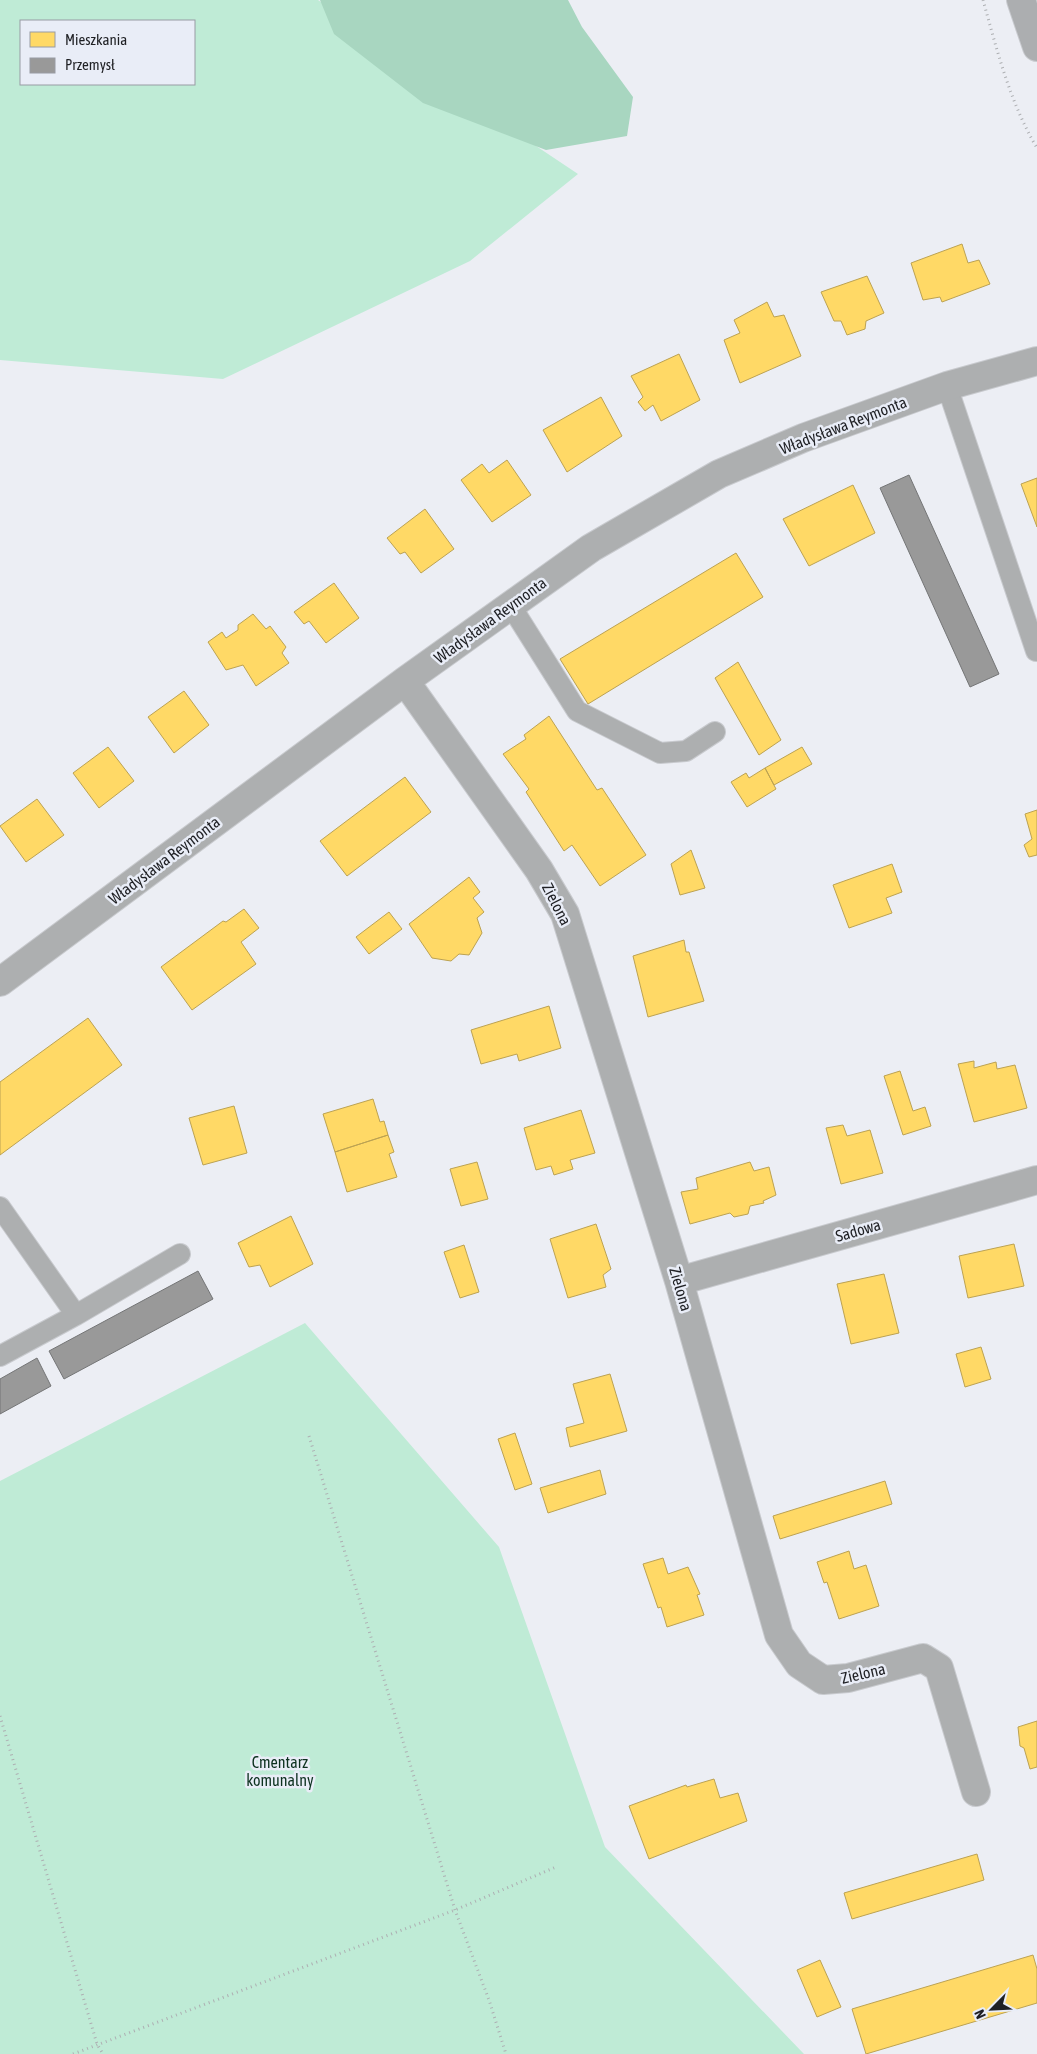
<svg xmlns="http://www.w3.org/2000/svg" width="1037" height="2054" font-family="'Asap Condensed',sans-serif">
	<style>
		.green { fill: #bfebd6; fill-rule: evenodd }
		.forest { fill: #a8d6c0 }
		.homes { fill: #ffd966; stroke: #bca252 }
		.industry { fill: #999; stroke: #747576 }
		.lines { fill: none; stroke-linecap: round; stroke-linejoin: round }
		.lane-casing { stroke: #c8cace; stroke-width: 22 }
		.street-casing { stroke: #c8cace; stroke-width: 30 }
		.secondary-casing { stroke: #c8cace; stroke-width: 30 }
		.path { stroke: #adafb2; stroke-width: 3; stroke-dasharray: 1 4; stroke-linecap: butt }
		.lane { stroke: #adafb0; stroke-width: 20 }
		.street { stroke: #adafb0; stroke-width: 28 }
		.secondary { stroke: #acaeb0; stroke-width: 28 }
		.labels { text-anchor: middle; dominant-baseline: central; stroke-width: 5; stroke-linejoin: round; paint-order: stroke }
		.street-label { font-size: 16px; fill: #1f2024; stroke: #e9edf7 }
		.park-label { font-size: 16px; fill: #0c311f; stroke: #e9edf7 }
	</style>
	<rect width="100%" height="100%" fill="#eceef4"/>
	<path class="green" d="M0 0H318L578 174 470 261 223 379 0 360ZM21 21H194V84H21Z
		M305 1323 499 1547 605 1847 804 2054H0V1481Z"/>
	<path class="forest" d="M320 0H568L582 27 633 97 627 136 546 150 423 103 334 34Z"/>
	<path class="homes" d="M962 244 968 263 979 260 990 284 942 302 940 297 923 300 911 263Z
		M867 276 884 313 866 321 865 329 847 335 841 321H834L821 292Z
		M767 302 774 317 784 315 801 356 740 383 724 340 740 333 734 320Z
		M679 354 700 400 661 421 653 405 645 411 638 402 643 397 631 376Z
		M601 397 622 436 567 472 543 430Z
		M507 460 531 495 492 522 461 480 482 464 489 473Z
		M1037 478V527L1021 484Z
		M853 485 875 533 809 566 783 519Z
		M425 509 454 549 421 573 405 552 400 554 387 538Z
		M736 553 763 597 588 704 560 659Z
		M334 583 359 618 326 643 309 621 304 624 294 612Z
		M253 614 266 629 270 626 286 647 282 653 289 663 256 686 243 665 226 670 208 642 222 632 226 638 238 630V625Z
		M738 662 781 740 759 755 715 678Z
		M184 691 209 725 174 753 148 717Z
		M549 716 597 790 602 788 646 855 600 886 572 845 564 851 526 792 529 789 503 754 526 739 524 735Z
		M108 747 134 781 99 808 73 773Z
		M802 747 812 764 774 785 765 768Z
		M765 768 776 789 747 807 731 782 746 773 749 778Z
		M405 777 431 812 347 876 320 841Z
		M37 799 64 835 26 862 0 826Z
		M1037 810V855L1029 857 1024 845 1032 839 1025 814Z
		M691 850 705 888 680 895 671 864Z
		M892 864 902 892 886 898 892 913 849 928 833 885Z
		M469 877 480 892 473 898 484 912 477 918 482 933 469 955 459 954 451 961 432 958 409 924Z
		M244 909 259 928 241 942 256 964 192 1010 161 967 223 921 226 922Z
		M389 912 402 929 369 954 356 937Z
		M684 940 686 952H689L704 1001 648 1017 633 956Z
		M549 1006 561 1048 519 1061 517 1054 481 1064 471 1030Z
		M88 1018 122 1065 0 1155V1082Z
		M974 1061V1068L996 1062 997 1069 1015 1065 1027 1108 974 1122 958 1064Z
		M900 1071 913 1111 925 1107 931 1126 903 1135 884 1076Z
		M373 1099 380 1122 384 1121 388 1135 335 1152 323 1114Z
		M234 1106 247 1153 203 1165 189 1118Z
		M581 1110 595 1153 570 1160 573 1169 554 1175 551 1166 536 1170 524 1128Z
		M843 1125 847 1136 870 1130 883 1173 841 1184 826 1128Z
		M388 1135 394 1152 389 1154 397 1177 347 1192 335 1152Z
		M477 1162 488 1199 461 1206 450 1169Z
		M750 1162 754 1171 769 1167 776 1195 763 1201 764 1203 750 1206 748 1214 734 1217 730 1213 690 1224 681 1192 698 1189 696 1178Z
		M291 1216 313 1264 270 1287 260 1265 249 1267 238 1243Z
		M596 1224 611 1269 603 1275 606 1287 568 1298 550 1239Z
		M1014 1244 1024 1286 968 1298 959 1256Z
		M464 1245 479 1292 460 1298 444 1252Z
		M884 1274 899 1333 851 1344 837 1284Z
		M981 1347 991 1379 965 1387 956 1354Z
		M610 1374 627 1431 570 1447 566 1428 584 1423 573 1384Z
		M515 1433 532 1484 515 1490 498 1439Z
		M600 1470 606 1494 548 1513 540 1488Z
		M885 1481 892 1504 780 1539 773 1516Z
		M849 1551 854 1569 866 1565 879 1606 839 1619 827 1582 824 1583 817 1562Z
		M663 1558 668 1574 688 1567 700 1594 697 1595 704 1615 667 1627 661 1607 658 1608 643 1564Z
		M1037 1721V1767L1030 1769 1024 1748 1020 1746 1018 1727Z
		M714 1779 720 1798 738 1793 747 1821 649 1859 629 1806 686 1785 687 1787Z
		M977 1854 984 1880 852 1919 844 1893Z
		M1033 1955 1037 1969V2003L866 2054 852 2009Z
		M820 1960 841 2007 817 2017 797 1970Z"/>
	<path class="industry" d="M909 475 999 674 970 687 880 488Z
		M198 1271 213 1299 64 1379 49 1351Z
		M37 1358 51 1386 0 1414V1379Z"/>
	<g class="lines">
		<g class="lane-casing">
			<path id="lane" d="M947 386 1036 651
				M511 606 577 711 660 753 686 751 715 732
				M0 1207 76 1315 180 1254
				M0 1356 76 1315"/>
		</g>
		<g class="street-casing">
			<path id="street" d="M405 681 539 870 565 914 679 1281 779 1635 799 1664 823 1680 848 1678 923 1658 939 1668 976 1792
				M0 982 405 681 591 548 719 474 803 438 947 386 1037 361
				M679 1281 1037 1180"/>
		</g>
		<g class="secondary-casing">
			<path id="secondary" d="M1021 0 1037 47"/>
		</g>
		<path class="path" d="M983 0C997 50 1010 103 1037 148
			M309 1436 455 1910 489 2000 506 2054
			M0 1716 97 2044 103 2054
			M73 2054 455 1910 556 1867"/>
		<use href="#lane" class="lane"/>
		<use href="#street" class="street"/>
		<use href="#secondary" class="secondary"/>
	</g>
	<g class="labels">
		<g class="street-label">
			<text transform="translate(843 425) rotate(-21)">Władysława Reymonta</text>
			<text transform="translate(490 620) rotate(-36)">Władysława Reymonta</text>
			<text transform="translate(164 860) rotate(-37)">Władysława Reymonta</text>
			<text transform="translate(557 904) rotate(63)">Zielona</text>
			<text transform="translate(858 1230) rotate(-16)">Sadowa</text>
			<text transform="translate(681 1289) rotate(74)">Zielona</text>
			<text transform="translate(863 1673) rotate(-13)">Zielona</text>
		</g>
		<g class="park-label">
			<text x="280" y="1762">Cmentarz<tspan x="280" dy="18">komunalny</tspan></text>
		</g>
	</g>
	<rect x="20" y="20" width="175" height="65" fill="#e9edf7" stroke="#989ba3"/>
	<rect x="30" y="32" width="25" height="15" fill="#ffd966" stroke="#989ba3"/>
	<text x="65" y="45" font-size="15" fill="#1f2024">Mieszkania</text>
	<rect x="30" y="58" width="25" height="15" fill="#999999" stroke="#989ba3"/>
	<text x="65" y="70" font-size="15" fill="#1f2024">Przemysł</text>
	<g transform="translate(992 2009) rotate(246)" stroke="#e9edf7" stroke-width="4" paint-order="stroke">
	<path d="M0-4L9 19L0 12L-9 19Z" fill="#1f2024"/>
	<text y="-8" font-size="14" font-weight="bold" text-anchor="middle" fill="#1f2024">N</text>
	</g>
</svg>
